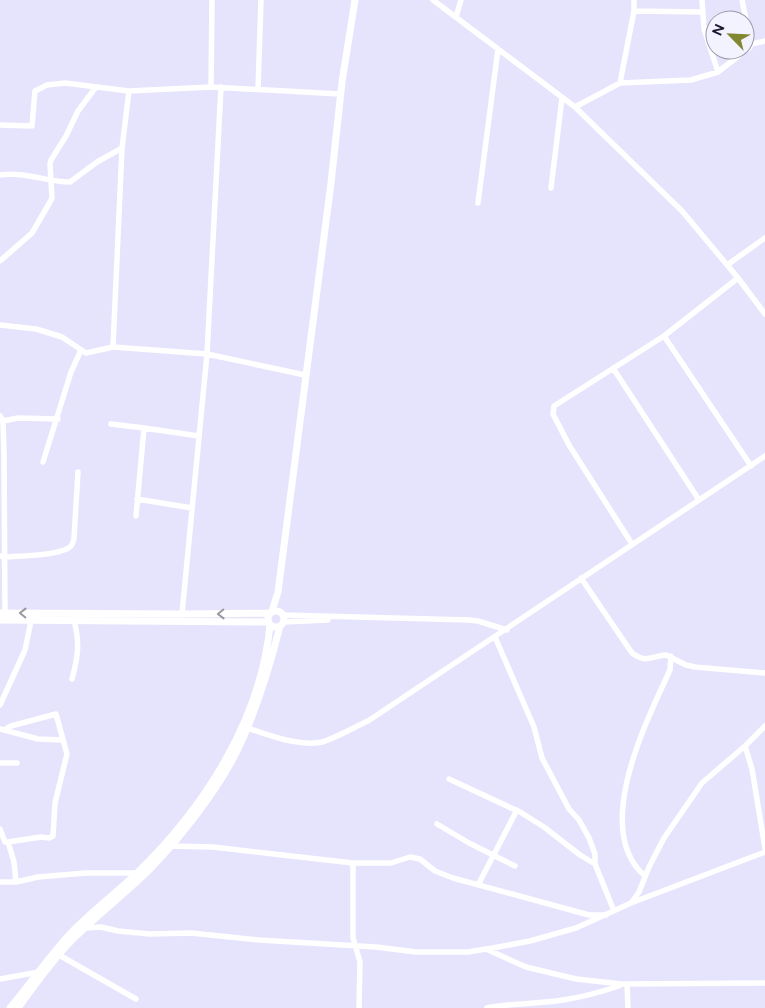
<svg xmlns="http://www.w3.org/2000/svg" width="765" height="1008" font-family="Figtree,sans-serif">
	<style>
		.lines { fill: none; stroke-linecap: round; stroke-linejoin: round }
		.minor { stroke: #fff; stroke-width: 5.5 }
		.tertiary { stroke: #fff; stroke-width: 7 }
		.oneway { stroke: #9997a1 }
	</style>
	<rect width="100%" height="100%" fill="#e6e3fc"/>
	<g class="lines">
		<path class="minor" d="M433 0 575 107 682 211 738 278 765 314
			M702 0 704 29 718 72
			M634 11 702 12
			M456 17 461 0
			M751 44 765 41
			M620 83 634 11V0
			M211 87 212 0
			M258 89 261 0
			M129 91 122 148 113 347 207 354 305 375
			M575 107 620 83 691 80 718 72 750 47 751 44 742 0
			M0 125 32 126 35 91 47 85 65 83 129 91 211 87 340 94
			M0 175C24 171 47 182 70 182L97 162 122 148
			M551 188 562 98
			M478 203 498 49
			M0 261 32 233 50 202 52 198 50 164 51 160 66 136 78 111 96 87
			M727 265 765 238
			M0 325 36 329 62 337 86 353 113 347
			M664 336 751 466
			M613 368 699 500
			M0 416 3 421 4 453 5 613
			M3 421 18 418 58 419
			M111 424 144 428 136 516
			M144 428 199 436
			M43 462 71 372 81 350
			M137 499 192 508
			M632 544 569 445 553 414 554 406 664 336 738 278
			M0 556 4 557C18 556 62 556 71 546 72 545 74 540 74 538L78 472
			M581 578 632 653C647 664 651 656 666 655L686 665 695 667 765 673
			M182 614 207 354 221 87
			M283 615 469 620 478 621 507 630
			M283 622 328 620
			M495 637 534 727 542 758 569 809 579 820 589 838 595 854V864
			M72 679C78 657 80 643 74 620
			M0 705 25 650 31 621
			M247 728C270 735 298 747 322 742 336 738 354 727 368 721L765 456
			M0 729 38 739 62 740
			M4 730 11 726 56 714 67 754 55 803 53 836 49 838 41 837 8 842
			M745 746 752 769 765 848
			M0 763H17
			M449 779 520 812 544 827 580 855 595 864 614 911
			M437 824 469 843 515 866
			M0 829 5 842H8L14 862 16 882
			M170 846 213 847 353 863H391L410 857 420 859 435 871 453 878 589 915H606
			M353 863V938L360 962 359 1008
			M645 876C591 830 647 720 670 670L671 656
			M0 882H16L38 877 86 873H137
			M478 885 517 810
			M631 903 639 892 649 867 664 838 702 783 745 746 765 726
			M84 928 101 927 118 931 150 934 191 933 259 940 376 947 416 952H468L486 949 526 967 576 979 622 984 765 983
			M487 949 530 941 576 928 631 903 765 852
			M59 955 136 999
			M0 979 39 972
			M627 984 628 1008
			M487 1008C512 1003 538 1004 563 1000 583 997 601 992 619 986"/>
		<path class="tertiary" d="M268 619a8 8 0 1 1 16 0a8 8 0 1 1-16 0Z
			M272 611 278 592 331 183 342 82 355 0
			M0 613 182 614 269 613
			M0 620 268 622
			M10 1008C29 985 47 960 67 937 88 914 114 895 137 873 204 808 261 720 270 625
			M18 1008C35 985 52 960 72 940 97 915 126 893 151 868 180 838 216 792 235 755 255 715 269 670 280 626"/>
	</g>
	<defs><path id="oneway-chevron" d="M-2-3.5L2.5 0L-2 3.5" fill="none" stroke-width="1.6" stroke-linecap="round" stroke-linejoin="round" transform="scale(1.25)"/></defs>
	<g class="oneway">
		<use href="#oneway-chevron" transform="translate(23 613) rotate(-179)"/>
		<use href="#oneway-chevron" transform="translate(221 614) rotate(179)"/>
	</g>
	<g transform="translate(730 35) rotate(294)"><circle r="24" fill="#f3f2ff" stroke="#9d9bac"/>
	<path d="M0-4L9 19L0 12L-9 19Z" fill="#818631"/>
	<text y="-8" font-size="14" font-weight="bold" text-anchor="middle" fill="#1d182f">N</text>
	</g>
</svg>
